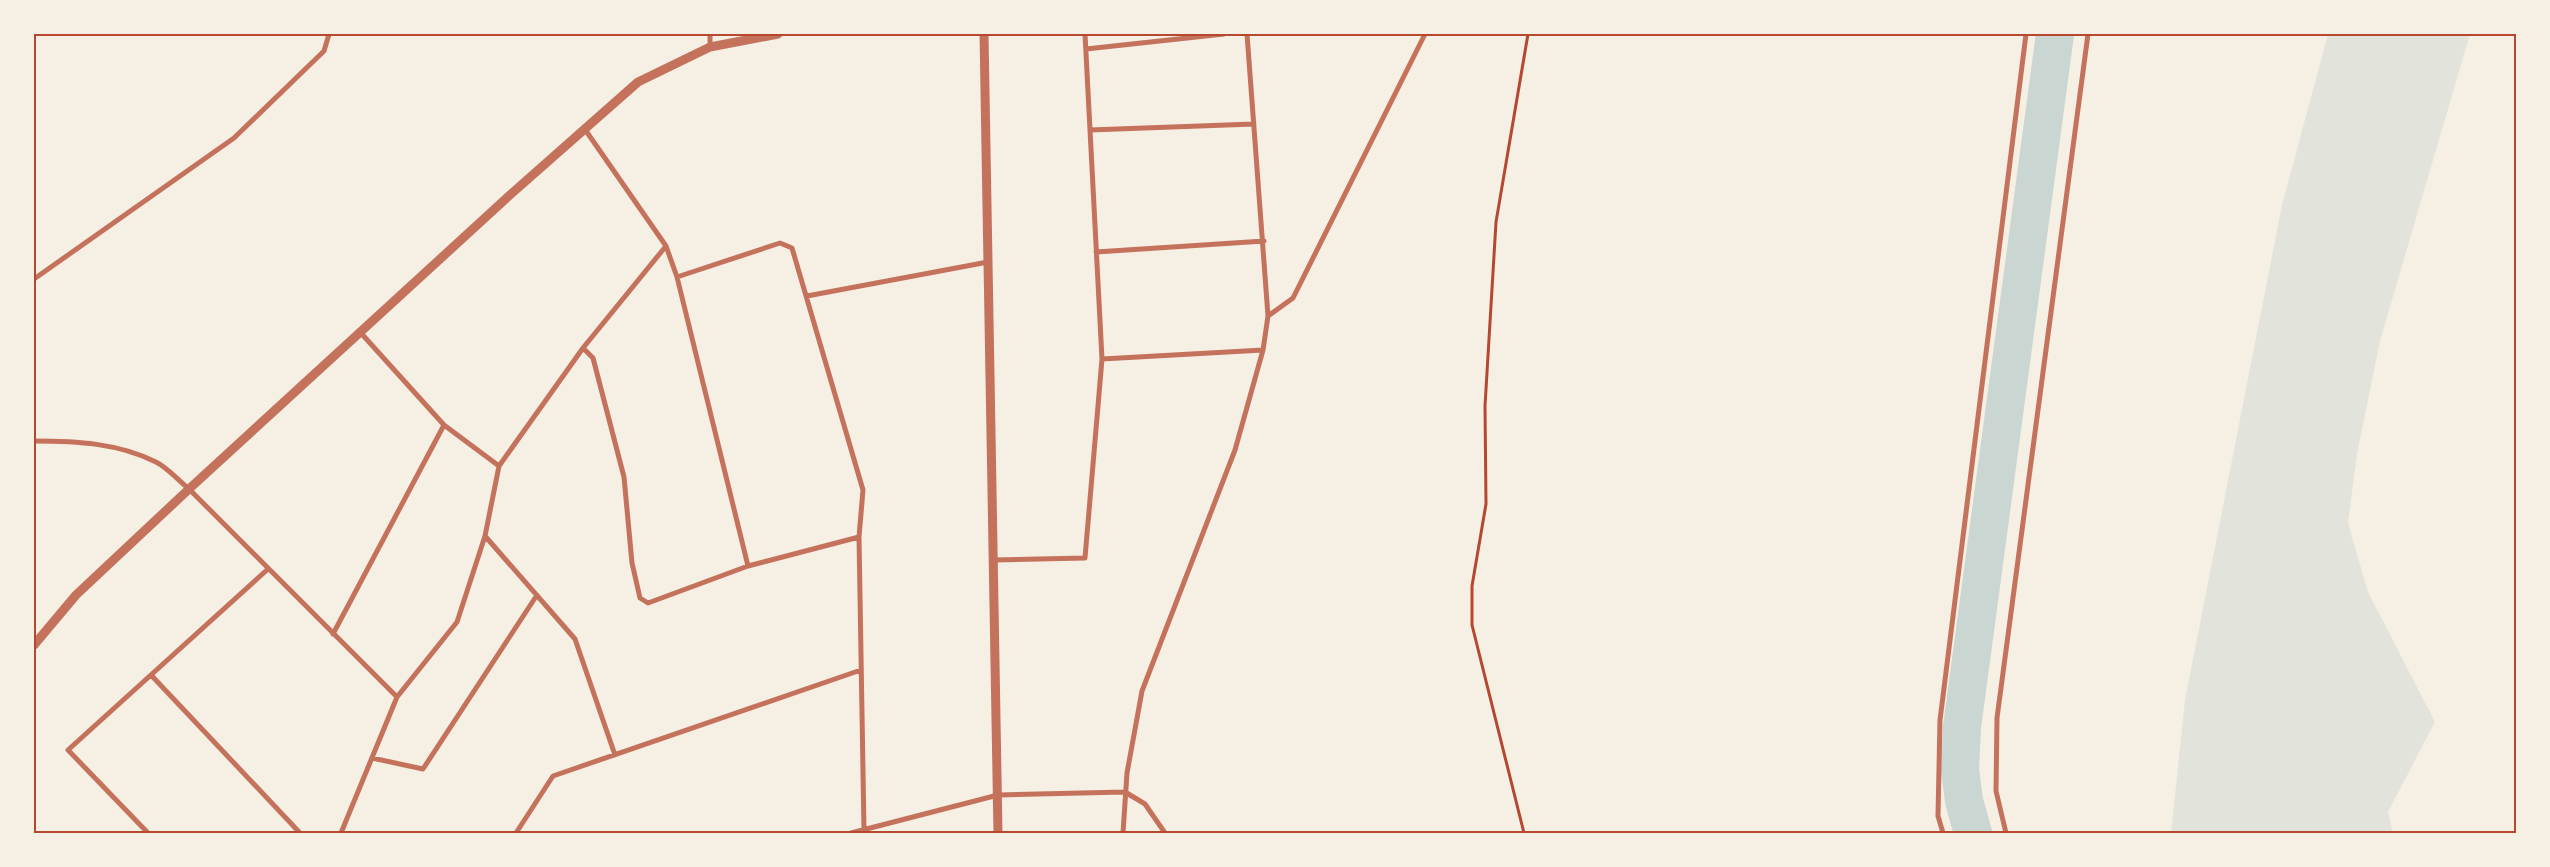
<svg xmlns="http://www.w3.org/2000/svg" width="2550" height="867" font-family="'PT Sans Narrow',sans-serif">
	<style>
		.green { fill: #e2e4dc }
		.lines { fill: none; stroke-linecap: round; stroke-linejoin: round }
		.river { stroke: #c9d6d2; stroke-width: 38 }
		.path { stroke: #b5482f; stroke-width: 3 }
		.minor { stroke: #c5725c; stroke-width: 5 }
		.tertiary { stroke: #c5725c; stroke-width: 9 }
		.neatline { fill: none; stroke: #b5482f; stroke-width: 2 }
	</style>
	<rect width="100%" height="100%" fill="#f6efe4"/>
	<path class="green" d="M2328 34H2470L2380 341 2357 454 2348 523 2368 592 2435 722 2388 812 2393 833H2171L2185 700 2282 205Z"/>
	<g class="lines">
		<path class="river" d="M1973 833 1964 801 1960 769 1962 727 2055 34"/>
		<path class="path" d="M1524 833 1472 625V586L1486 504 1485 406 1496 222 1528 34"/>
		<path class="minor" d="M710 34V47
			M1086 49 1224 34
			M584 128 666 246 677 277 748 566
			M1090 130 1254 124
			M1096 252 1264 241
			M677 277 780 243 792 248 863 490 859 537 864 830
			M34 279 234 138 324 51 329 34
			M807 296 988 262
			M1268 316 1293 298 1425 34
			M360 332 444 425 499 466
			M583 348 593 358 624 477 632 563 640 598 648 603 748 566 859 537
			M1102 359 1263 350
			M34 441C76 441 118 443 156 462 168 468 179 481 189 489L397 697
			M485 536 575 639 615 755
			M994 560 1085 558 1102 359 1085 34
			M333 634 444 425
			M151 675 300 833
			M372 758 423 769 537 595
			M148 833 68 750 268 569
			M341 833 397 697 457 622 485 536 499 466 583 348 666 246
			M516 833 553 776 861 670
			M851 833 998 795 1125 792 1145 804 1165 833
			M1123 833 1127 773 1142 691 1235 450 1263 350 1268 316 1247 34
			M1943 833 1938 816 1940 720 2026 34
			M2006 833 1996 791 1997 718 2088 34"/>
		<path class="tertiary" d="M984 34 998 833
			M34 645 76 595 189 489 511 194 638 82 710 47 778 34"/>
	</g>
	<rect width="2550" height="867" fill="none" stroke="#f6efe4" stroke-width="70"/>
	<rect x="35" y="35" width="2480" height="797" class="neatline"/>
</svg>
